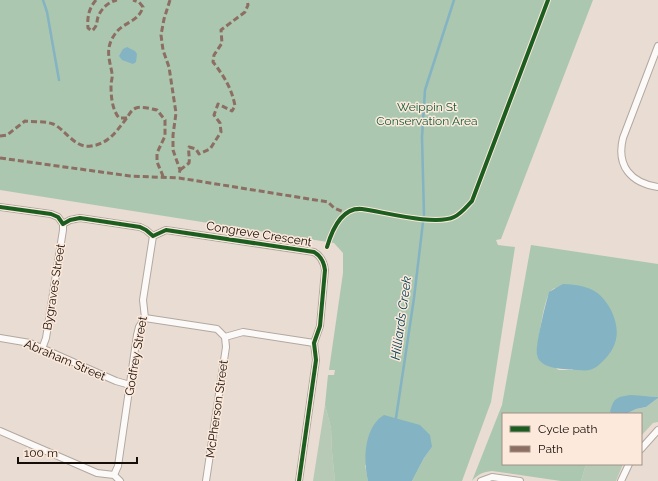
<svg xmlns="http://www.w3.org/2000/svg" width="658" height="481" font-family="Raleway,sans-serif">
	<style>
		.green { fill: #b7cab6 }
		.forest { fill: #abc7af; fill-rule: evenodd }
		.water { fill: #84b3c3 }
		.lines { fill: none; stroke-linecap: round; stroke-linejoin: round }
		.stream { stroke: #84b3c3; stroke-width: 2.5 }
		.street-casing { stroke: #b2a8a0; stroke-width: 8 }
		.street { stroke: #fcfaf8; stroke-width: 6 }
		.quiet { stroke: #8d6e63; stroke-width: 3; stroke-dasharray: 6 3; stroke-linecap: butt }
		.cycleway-casing { stroke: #fce9db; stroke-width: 6 }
		.cycleway { stroke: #1b5e20; stroke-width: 4 }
		.labels { text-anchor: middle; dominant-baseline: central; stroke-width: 3; stroke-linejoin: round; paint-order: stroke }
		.park-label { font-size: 12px; fill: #105b39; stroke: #fce9db }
		.street-label { font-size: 12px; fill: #150d07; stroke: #fce9db }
		.water-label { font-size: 13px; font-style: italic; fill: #004256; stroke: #fce9db }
	</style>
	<rect width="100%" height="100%" fill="#e9dcd2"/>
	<path class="green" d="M658 398V422L653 423 641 436V414H626L636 409 646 407Z
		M325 405 331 428 332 452 335 481H313Z
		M586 464H623L616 481H581Z"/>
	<path class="forest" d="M0 0H593L501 239 496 240 498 245 515 247 491 402 462 481H412L424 458 432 447 365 465 368 481H335L332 452 331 428 325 405 328 375H334L335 370H329L343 273V253L334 243 0 190Z
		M531 245 658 264V397L639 396 610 412 612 414H503V464H586L581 481H561L492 471C483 472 478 474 472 481L502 405ZM555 288 573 370H559L537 356C537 345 544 299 550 292 551 290 553 289 555 288Z"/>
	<path class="water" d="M127 47 135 51 137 54 136 62 133 64 122 60 119 56 123 49Z
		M563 284C586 285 600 289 611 310 620 329 619 345 604 360 600 364 595 369 589 370 586 371 581 370 577 370 566 369 540 370 537 355 535 345 546 303 549 292Z
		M631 395 658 397V398L646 407 636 409 626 414H612L610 412C614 397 617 397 631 395Z
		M384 415 420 425 430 435 432 447 424 458 412 481H368C363 460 364 427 384 415Z"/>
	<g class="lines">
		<path class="stream" d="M43 0 47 12 59 80
			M424 215 422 137 425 90 454 0
			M396 418 414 298 423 222"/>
		<g class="street-casing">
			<path id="street" d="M658 46 623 138C616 166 631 183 658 187
				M0 207 51 214 58 217 63 224 70 220 80 218 140 227 146 230 153 236 166 230 314 252C321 256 324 262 325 270L320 326 314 343 316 360 299 481
				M145 318 217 329 225 337 243 332 314 343
				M0 338 30 343 116 381 130 385
				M42 349 46 338 63 230V224
				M0 431 97 473 114 475 120 481
				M641 449 658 430
				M114 475 118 466 137 335 139 327 145 318 143 300 153 236
				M206 481 226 347 225 337
				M481 481 492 477 520 481
				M621 481 629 464"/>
		</g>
		<use href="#street" class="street"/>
		<path class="quiet" d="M96 0C89 8 87 17 88 28L92 31C98 25 96 24 98 17 101 9 108 2 117 0
			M170 0 164 19 161 35 163 50 169 67 176 113 173 135V150L180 170 179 174
			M127 118H119C112 109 111 97 111 85 111 81 113 77 112 73 109 58 105 48 115 34 124 21 138 23 143 7L139 2 133 0
			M0 136 7 135 25 121C34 122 45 121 53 124 65 129 75 149 91 146 108 144 116 132 126 119 129 115 131 110 136 108 143 106 151 109 157 110L165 120V136L157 153V162L163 176
			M0 158 130 176 179 178 328 202 334 208 346 213
			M180 170 189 163C190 157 188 153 189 147L196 149 199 154 210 149 221 132 220 123 214 115 218 104 232 111 235 106C232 89 224 76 213 62L214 55 222 43 221 30 245 12 248 5 247 0"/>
		<g class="cycleway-casing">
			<path id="cycleway" d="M0 207 51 214 58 217 63 224 70 220 80 218 140 227 146 230 153 236 166 230 314 252C321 256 324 262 325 270L320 326 314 343 316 360 299 481
				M327 247C332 230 342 207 362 209 384 212 435 226 454 217 461 214 467 206 472 201L548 0"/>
		</g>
		<use href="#cycleway" class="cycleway"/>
	</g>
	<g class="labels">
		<g class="park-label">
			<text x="427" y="107">Weippin St<tspan x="427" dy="14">Conservation Area</tspan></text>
		</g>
		<g class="street-label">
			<text transform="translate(259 234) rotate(9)">Congreve Crescent</text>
			<text transform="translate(54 287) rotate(-81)">Bygraves Street</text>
			<text transform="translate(136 356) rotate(-80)">Godfrey Street</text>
			<text transform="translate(65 360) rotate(23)">Abraham Street</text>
			<text transform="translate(217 409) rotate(-82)">McPherson Street</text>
		</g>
		<g class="water-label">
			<text transform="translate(401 318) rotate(-82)">Hilliards Creek</text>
		</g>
	</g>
	<rect x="502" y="413" width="140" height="52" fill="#fce9db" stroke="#a09186"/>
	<rect x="510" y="426" width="20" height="6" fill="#1b5e20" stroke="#a09186"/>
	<text x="538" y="433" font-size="12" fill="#150d07">Cycle path</text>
	<rect x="510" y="446" width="20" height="6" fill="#8d6e63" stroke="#a09186"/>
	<text x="538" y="453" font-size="12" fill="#150d07">Path</text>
	<path d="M18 457v6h119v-6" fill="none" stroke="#150d07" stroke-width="2"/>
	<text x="24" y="457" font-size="12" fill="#150d07" stroke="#fce9db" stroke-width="3" paint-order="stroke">100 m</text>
</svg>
